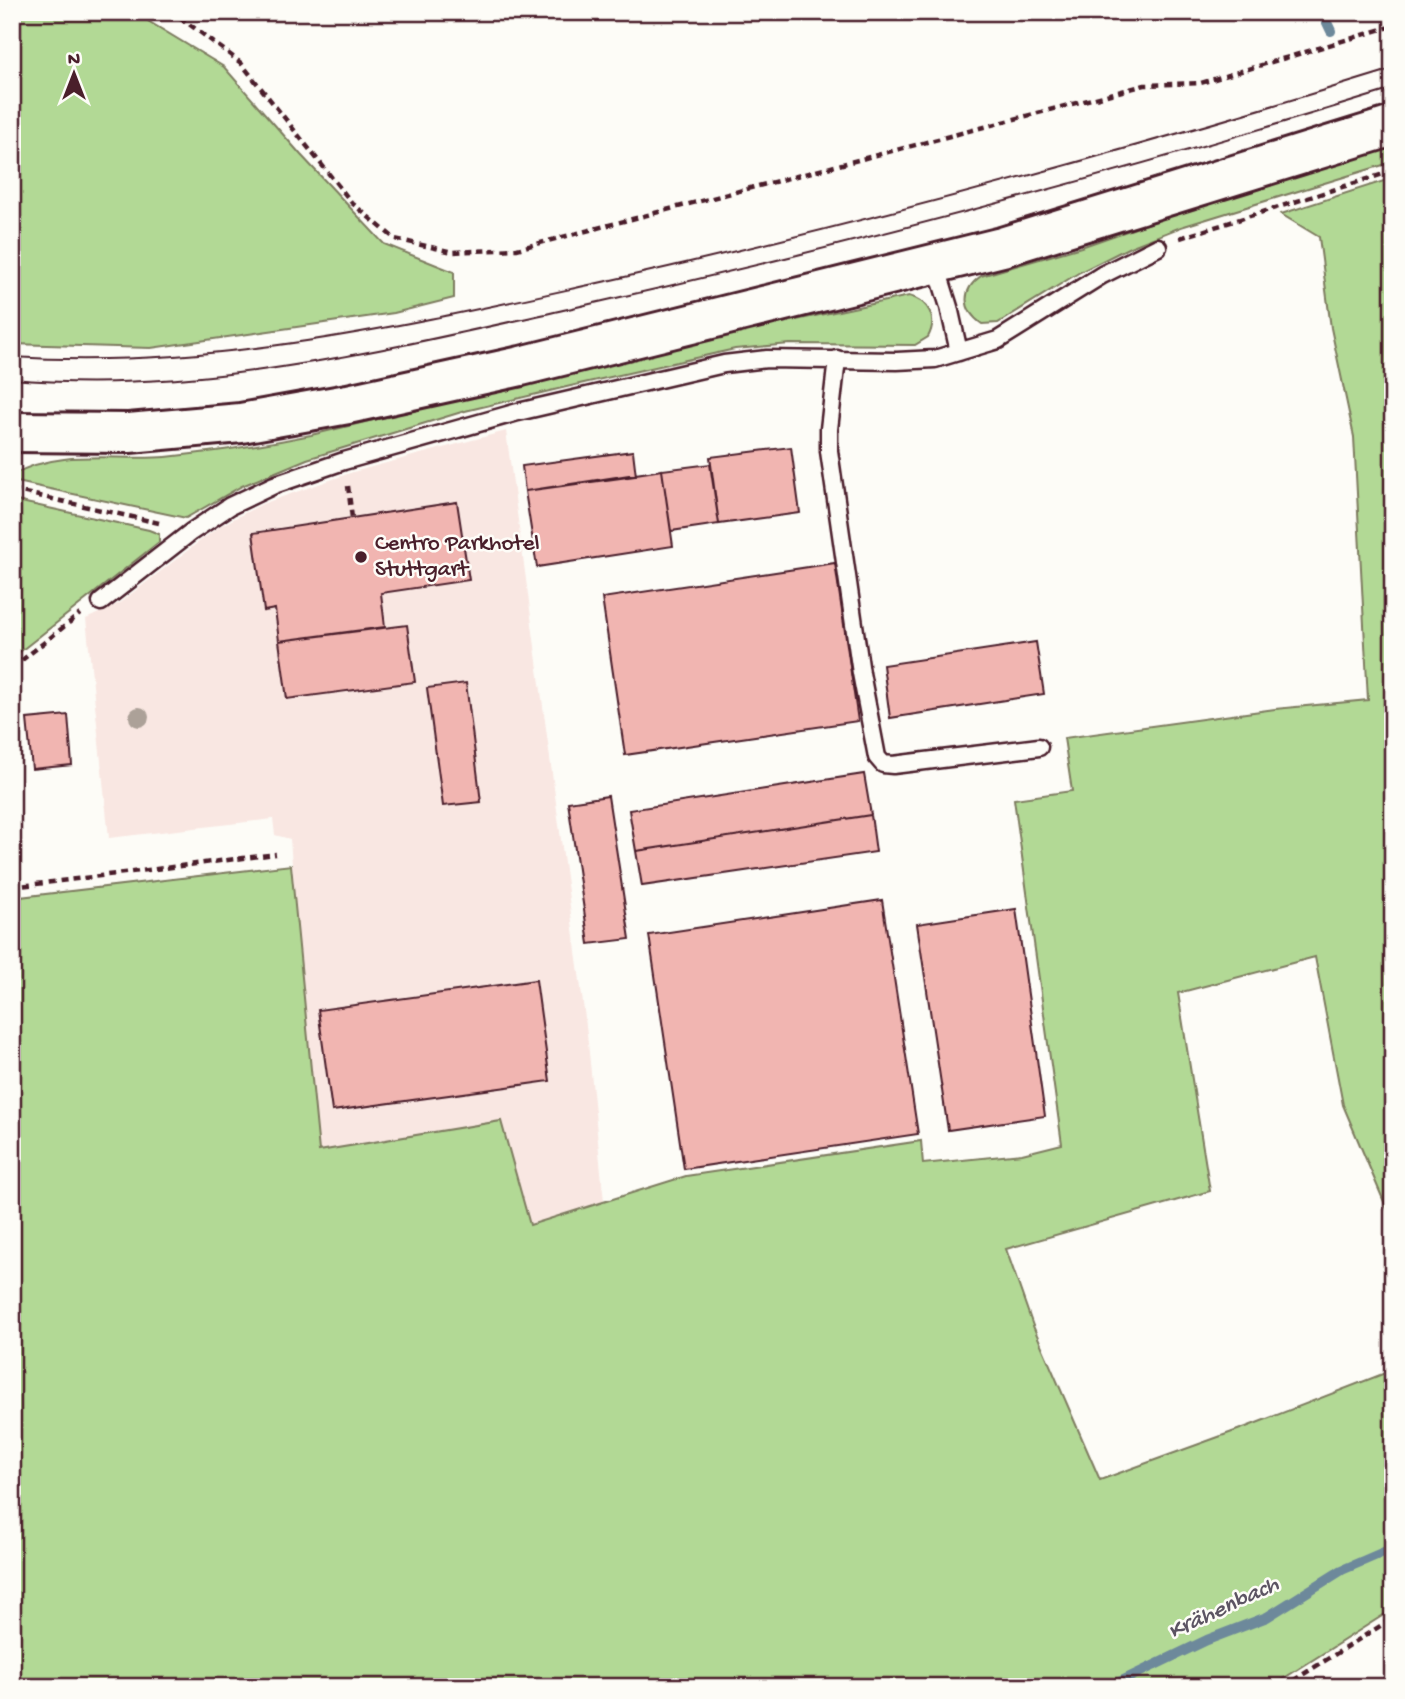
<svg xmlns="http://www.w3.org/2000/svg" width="1405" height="1699" font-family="'Gochi Hand',sans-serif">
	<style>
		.built { fill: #f9e7e2 }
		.green { fill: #b2d995; stroke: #7e7c60; stroke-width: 2 }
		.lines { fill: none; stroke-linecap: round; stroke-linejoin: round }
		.stream { stroke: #6d899b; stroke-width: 10 }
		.building { fill: #f1b5b1; stroke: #4a1f2b; stroke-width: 2 }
		.lane-casing { stroke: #4a1f2b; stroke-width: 21 }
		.secondary-casing { stroke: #4a1f2b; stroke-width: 44 }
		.path { stroke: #4a1f2b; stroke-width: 4.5; stroke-dasharray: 7 5; stroke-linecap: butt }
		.lane { stroke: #fdfcf7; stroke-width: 16 }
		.secondary { stroke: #fdfcf7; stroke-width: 38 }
		.tram { stroke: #4a1f2b; stroke-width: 2 }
		.tree { fill: #aca198 }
		.poi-dot { fill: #4a1f2b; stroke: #fdfcf7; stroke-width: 2.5 }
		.labels { text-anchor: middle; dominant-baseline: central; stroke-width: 5; stroke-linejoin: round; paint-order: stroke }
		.poi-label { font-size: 23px; fill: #4a1f2b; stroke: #fdfcf7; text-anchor: start }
		.water-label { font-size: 24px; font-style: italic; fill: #5c5463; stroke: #fdfcf7 }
	</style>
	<rect width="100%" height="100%" fill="#fdfcf7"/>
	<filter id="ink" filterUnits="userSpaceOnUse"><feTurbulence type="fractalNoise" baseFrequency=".0143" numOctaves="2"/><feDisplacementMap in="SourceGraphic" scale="14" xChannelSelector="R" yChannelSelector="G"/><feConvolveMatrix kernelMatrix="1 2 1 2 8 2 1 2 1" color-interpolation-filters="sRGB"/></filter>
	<g filter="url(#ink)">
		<path class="built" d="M506 431 587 1033 604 1201 530 1225 501 1121 319 1151 302 992 290 839 275 835 273 819 109 838 86 619 118 604 196 544 220 526 262 504 353 472Z"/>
		<path class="green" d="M12 12H133L224 67 301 155 384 244 454 272V298L394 313 151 348 12 344Z
			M1393 144V162L1181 227 1130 247 1080 272 998 323 982 324C962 310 961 290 981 276L1081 247 1236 193Z
			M1393 178V1223L1343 1105 1315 957 1178 993 1210 1191 1006 1249 1033 1326 1100 1480 1246 1427 1393 1370V1609L1270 1687H12V898L291 865 319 1151 501 1121 530 1225 686 1176 921 1141 923 1164 1022 1154 1062 1144 1014 799 1072 791 1064 738 1275 709 1368 700 1354 437 1331 328 1319 237 1281 214Z
			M909 296C929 301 938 319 928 337L915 345 790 344 735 349 575 385 465 411 307 459 242 486 186 518 12 481V475C58 448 116 461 166 457 215 452 263 445 311 435L726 335Z
			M12 500 149 530 159 534V542L12 658Z"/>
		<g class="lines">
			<path class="stream" d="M1322 12 1331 31
				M1109 1687 1207 1640 1267 1617 1342 1570 1393 1548"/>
		</g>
		<path class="building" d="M791 447 800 513 719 524 710 457Z
			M633 451 636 476 525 491 522 466Z
			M710 464 719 524 671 531 662 470Z
			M662 470 673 546 537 567 525 491Z
			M457 502 469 580 381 593 385 627 279 641 275 609 264 611 253 533Z
			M835 563 858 721 625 755 602 598Z
			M407 625 415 682 287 699 279 641Z
			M1036 642 1044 694 890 718 883 665Z
			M466 683 481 802 443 806 427 688Z
			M68 715 72 765 32 769 27 719Z
			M864 774 871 815 636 851 629 810Z
			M608 796 630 939 589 944 568 802Z
			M871 815 876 852 642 886 636 851Z
			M882 900 918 1134 684 1169 649 935Z
			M1016 909 1045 1116 948 1130 917 924Z
			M536 980 550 1081 332 1111 318 1010Z"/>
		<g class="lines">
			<g class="lane-casing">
				<path id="lane" d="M936 265 949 307 959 352
					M837 359 829 429V451L861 673 877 757 883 764 893 765 1039 747
					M101 602 191 532 230 506 274 485 344 461 518 412 724 364 767 359 897 361 935 359 998 340 1102 275 1158 247"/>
			</g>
			<g class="secondary-casing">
				<path id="secondary" d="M12 432 129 433 241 423 348 404 521 366 1002 247 1393 126"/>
			</g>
			<path class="path" d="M169 12 181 18 241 63 352 203 395 239 453 252 517 249 1145 85 1201 83 1393 26
				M1180 238 1393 171
				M348 486 352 518
				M12 490 159 523
				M12 668 80 614
				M12 887 276 854
				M1283 1687 1393 1618"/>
			<use href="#lane" class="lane"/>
			<use href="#secondary" class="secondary"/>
			<path class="tram" d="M12 357C210 370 397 327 589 285 860 225 1128 151 1393 69
				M12 379C199 396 387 349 568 309 846 247 1121 173 1393 89"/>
		</g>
		<circle class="tree" cx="139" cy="717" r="10"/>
	</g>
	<circle class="poi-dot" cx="361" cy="557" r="7"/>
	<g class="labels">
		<g class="poi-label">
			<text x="375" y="544">Centro Parkhotel<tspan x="375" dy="26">Stuttgart</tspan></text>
		</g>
		<g class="water-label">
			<text transform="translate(1224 1609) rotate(-25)">Krähenbach</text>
		</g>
	</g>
	<rect width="1405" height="1699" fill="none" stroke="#fdfcf7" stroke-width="42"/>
	<rect x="21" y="21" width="1363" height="1657" fill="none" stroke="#4a1f2b" stroke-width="2.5" filter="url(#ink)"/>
	<g transform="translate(74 74)" stroke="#fdfcf7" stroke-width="5" paint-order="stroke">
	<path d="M0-5L12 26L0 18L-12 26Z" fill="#4a1f2b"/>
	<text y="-10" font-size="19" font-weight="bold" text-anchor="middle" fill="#4a1f2b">N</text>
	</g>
</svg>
